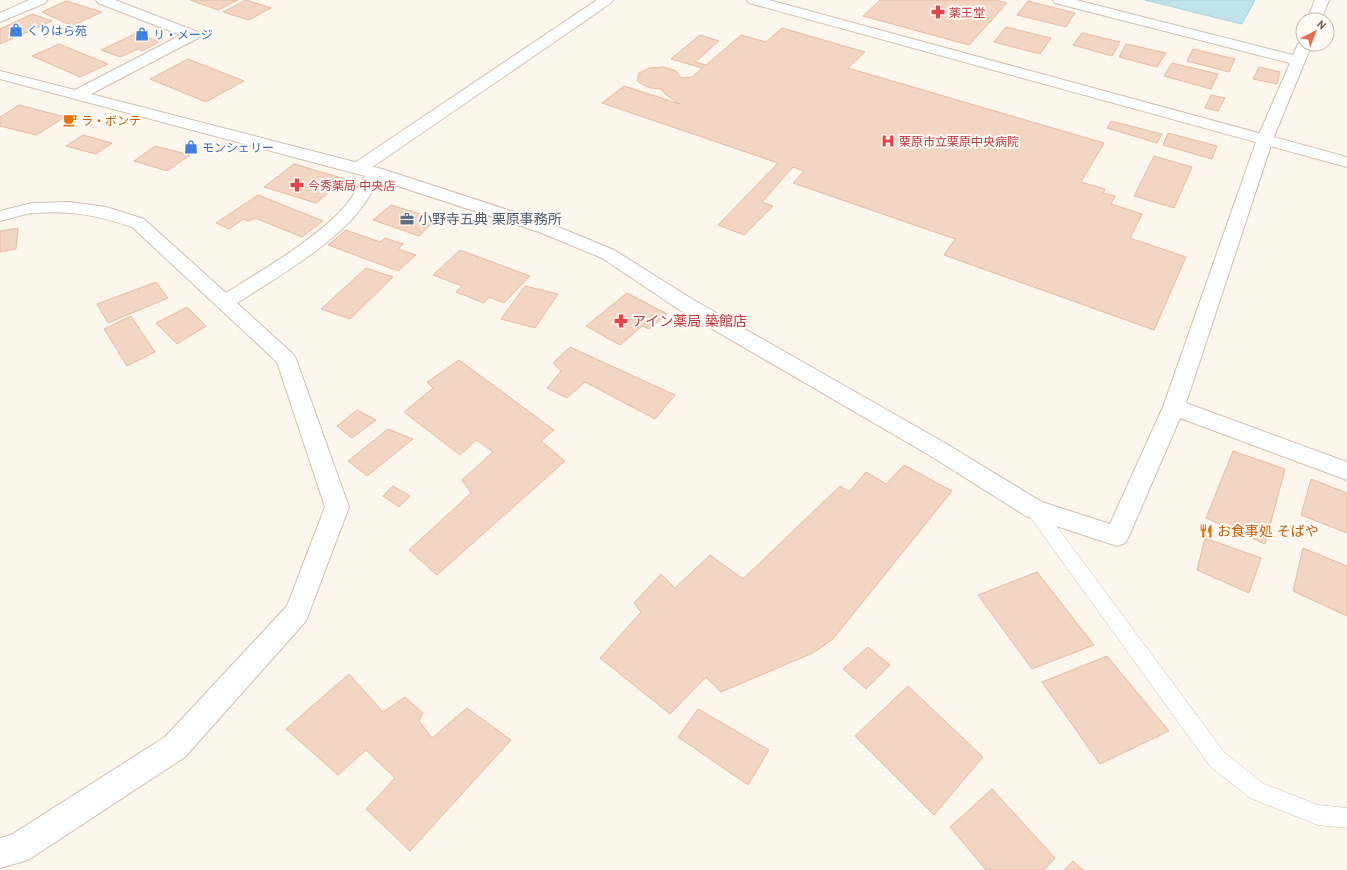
<svg xmlns="http://www.w3.org/2000/svg" width="1347" height="870" font-family="'PT Sans','Noto Sans JP',sans-serif">
	<style>
		.water { fill: #bfe3e8; stroke: #a5d3da }
		.building { fill: #f3d5c3; stroke: #e6bba3 }
		.lines { fill: none; stroke-linecap: round; stroke-linejoin: round }
		.lane-casing { stroke: #d1beb0; stroke-width: 1 }
		.street-casing { stroke: #d1beb0; stroke-width: 2 }
		.secondary-casing { stroke: #d6c0b0; stroke-width: 2 }
		.lane { fill: #fff; fill-rule: evenodd }
		.street { fill: #fff; fill-rule: evenodd }
		.secondary { fill: #fff; fill-rule: evenodd }
		.labels { text-anchor: middle; dominant-baseline: central; stroke-width: 4; stroke-linejoin: round; paint-order: stroke }
		.far-health-label { font-size: 12px; fill: #be3a42; stroke: #fffaf3; text-anchor: start }
		.far-shop-label { font-size: 12px; fill: #366cbe; stroke: #fffaf3; text-anchor: start }
		.far-food-label { font-size: 12px; fill: #c56008; stroke: #fffaf3; text-anchor: start }
		.service-label { font-size: 14px; fill: #4e5e75; stroke: #fffaf3; text-anchor: start }
		.health-label { font-size: 14px; fill: #be3a42; stroke: #fffaf3; text-anchor: start }
		.food-label { font-size: 14px; fill: #c56008; stroke: #fffaf3; text-anchor: start }
	</style>
	<rect width="100%" height="100%" fill="#fdf6ec"/>
	<path class="water" d="M1145 0H1255L1242 24Z"/>
	<path class="building" d="M190 0H238L218 10Z
		M246 0 271 8 249 20 223 12Z
		M880 0H996L1007 3 969 45 863 16Z
		M66 1 102 12 72 26 42 12Z
		M1028 1 1075 13 1066 27 1017 15Z
		M32 14 52 21 0 44V29Z
		M1006 27 1051 38 1040 54 994 42Z
		M782 28 865 52 848 68 1104 143 1081 182 1105 189 1103 193 1115 196 1111 204 1142 214 1130 238 1186 257 1154 330 944 255 955 239 793 183 804 171 793 167 762 202 773 206 744 235 718 225 778 163 602 103 624 86 680 104 666 95 661 89 650 88 640 83 637 80 639 73 649 68 664 67 676 71 681 78 692 77 702 68 671 59 700 35 719 41 695 62 706 65 741 35 766 42Z
		M137 33 159 42 142 51 138 49 120 57 101 50Z
		M1082 33 1120 42 1112 56 1073 45Z
		M59 44 108 64 80 77 32 56Z
		M1126 44 1166 53 1157 67 1119 57Z
		M1193 49 1235 59 1229 72 1187 61Z
		M188 59 244 81 206 102 150 79Z
		M1172 63 1218 74 1211 89 1164 76Z
		M1259 67 1280 72 1277 84 1253 79Z
		M1211 95 1225 98 1218 111 1205 108Z
		M19 105 65 117 36 135 0 126V117Z
		M1111 121 1162 134 1157 143 1107 128Z
		M1168 133 1217 146 1212 159 1163 145Z
		M83 135 112 143 96 154 66 146Z
		M155 146 190 155 167 171 134 161Z
		M1154 156 1192 167 1174 208 1134 196Z
		M294 164 345 179 316 203 264 187Z
		M258 195 323 221 302 237 255 218 249 221 243 219 229 229 216 223Z
		M391 205 436 219 419 236 373 220Z
		M18 228 16 249 0 252V231Z
		M346 230 380 242 385 238 403 244 398 249 416 255 398 271 328 245Z
		M460 250 530 276 504 303 489 297 484 303 456 292 462 286 433 275Z
		M366 268 393 277 350 319 321 309Z
		M156 282 168 298 108 323 97 304Z
		M525 286 558 294 535 328 501 319Z
		M627 293 667 314 649 329 642 326 620 345 586 326Z
		M187 307 206 326 177 344 156 323Z
		M131 316 155 352 127 366 104 329Z
		M570 347 675 395 655 419 585 382 567 398 547 388 561 371 553 363Z
		M459 360 554 430 541 441 565 461 437 575 409 550 471 493 462 480 493 452 476 440 460 455 404 412 433 388 427 382Z
		M357 410 376 420 352 438 337 426Z
		M388 429 413 439 367 476 348 461Z
		M1233 451 1285 469 1265 544 1206 518Z
		M904 465 952 491 833 639 813 653 721 692 706 677 670 714 600 658 641 612 634 603 661 574 675 588 710 555 743 579 840 486 849 492 866 472 886 484Z
		M1311 479 1347 493V533L1301 515Z
		M393 486 410 496 399 507 383 496Z
		M1205 538 1261 558 1249 593 1197 570Z
		M1303 548 1347 566V616L1293 591Z
		M1037 572 1094 645 1032 669 978 595Z
		M868 647 890 665 866 689 843 669Z
		M1107 656 1169 731 1100 764 1042 682Z
		M349 674 383 712 405 697 423 713 419 721 432 738 467 708 511 740 410 851 366 809 395 778 366 750 338 775 286 729Z
		M908 686 983 757 934 815 855 736Z
		M698 709 769 750 748 785 678 737Z
		M992 789 1055 858 1044 870H986L950 827Z
		M1073 861 1083 870H1064Z"/>
	<g class="lines">
		<g class="lane-casing">
			<path id="lane" d="M1034 503 1040 504 1224 752 1264 784 1318 805 1347 808V828L1318 825 1250 798 1210 766 1028 514 1026 509 1028 504Z"/>
		</g>
		<g class="street-casing">
			<path id="street" d="M29 0H47L45 3 0 22V13Z
				M96 0H115L198 32 200 35 198 38 91 94 382 169 551 224 614 250 692 299 945 443 1042 502 1110 524 1163 407 1257 139 1290 63 1055 3 1053 0H1076L1293 55 1298 44 1303 40V44H1312L1273 139 1186 403 1347 462V480L1180 418 1129 536 1125 543 1117 546 1026 516 929 455 678 309 602 258 539 232 379 180C373 190 367 201 359 211 331 246 276 278 237 303L293 354 296 359 349 507 306 621 185 757 28 860 0 868V838L11 835 165 737 287 606 325 507 277 362 132 227C97 215 70 210 33 213 22 214 11 219 0 221V211L32 203 69 202 106 207 144 219 226 293C264 269 318 238 347 204 354 195 359 185 365 176L0 79V71L75 90 181 35 98 3Z
				M1315 0H1329L1321 20H1307Z"/>
		</g>
		<g class="secondary-casing">
			<path id="secondary" d="M597 0H613L611 3 365 172 359 173 353 172 351 168 353 164Z
				M747 0H769L1347 157V167L749 3Z"/>
		</g>
		<use href="#lane" class="lane"/>
		<use href="#street" class="street"/>
		<use href="#secondary" class="secondary"/>
	</g>
	<defs>
		<g id="pharmacy-bare" transform="scale(1.08)"><path d="M-2-6h4v4h4v4h-4v4h-4v-4h-4v-4h4Z" fill="#e0444e" stroke="#fffaf3" stroke-width="2.5" paint-order="stroke"/></g>
		<g id="shop-bare" transform="scale(1.08)"><path d="M-5-2.5h2.3a2.7 3.5 0 0 1 5.4 0H5L5.5 6h-11ZM-1.5-2.5h3a1.5 2.3 0 0 0-3 0Z" fill="#3f7fe0" stroke="#fffaf3" stroke-width="2.5" paint-order="stroke"/></g>
		<g id="cafe-bare" transform="scale(1.08)"><path d="M-5.5-4.5H6V0H3Q3 3.5 0 3.5H-2.5Q-5.5 3.5-5.5 0ZM3-3.2v2h1.7v-2ZM-6 4.5H4V6H-6Z" fill="#e8710a" stroke="#fffaf3" stroke-width="2.5" paint-order="stroke"/></g>
		<g id="hospital-bare" transform="scale(1.08)"><path d="M-5-5h3v3.5h4V-5h3V5h-3V1.5h-4V5h-3Z" fill="#e0444e" stroke="#fffaf3" stroke-width="2.5" paint-order="stroke"/></g>
		<g id="office-bare" transform="scale(1.08)"><path d="M-6-3h4V-5.5h4V-3h4V5H-6ZM-1-4.5V-3h2v-1.5ZM-6 0V1H6V0Z" fill="#5c6f8a" stroke="#fffaf3" stroke-width="2.5" paint-order="stroke"/></g>
		<g id="restaurant-bare" transform="scale(1.08)"><path d="M-5-6h1v4h1v-4h1v4h1v-4h1v5L-1.5 .5V6h-2V.5L-5-1ZM5-6V6H3V1.5H1.5Q1.5-4 5-6Z" fill="#e8710a" stroke="#fffaf3" stroke-width="2.5" paint-order="stroke"/></g>
	</defs>
	<g fill-rule="evenodd">
		<use href="#pharmacy-bare" x="938" y="12"/>
		<use href="#shop-bare" x="16" y="30"/>
		<use href="#shop-bare" x="142" y="34"/>
		<use href="#cafe-bare" x="70" y="120"/>
		<use href="#hospital-bare" x="888" y="141"/>
		<use href="#shop-bare" x="191" y="147"/>
		<use href="#pharmacy-bare" x="297" y="185"/>
		<use href="#office-bare" x="407" y="219"/>
		<use href="#pharmacy-bare" x="621" y="321"/>
		<use href="#restaurant-bare" x="1206" y="531"/>
	</g>
	<g class="labels">
		<g class="far-health-label">
			<text x="949" y="12">薬王堂</text>
			<text x="899" y="141">栗原市立栗原中央病院</text>
			<text x="308" y="185">今秀薬局 中央店</text>
		</g>
		<g class="far-shop-label">
			<text x="27" y="30">くりはら苑</text>
			<text x="153" y="34">リ・メージ</text>
			<text x="202" y="147">モンシェリー</text>
		</g>
		<g class="far-food-label">
			<text x="81" y="120">ラ・ボンテ</text>
		</g>
		<g class="service-label">
			<text x="418" y="219">小野寺五典 栗原事務所</text>
		</g>
		<g class="health-label">
			<text x="632" y="321">アイン薬局 築館店</text>
		</g>
		<g class="food-label">
			<text x="1217" y="531">お食事処 そばや</text>
		</g>
	</g>
	<g transform="translate(1315 32) rotate(42)"><circle r="19" fill="#fffaf3" stroke="#cabbb1"/>
	<path d="M0-3L7 15L0 10L-7 15Z" fill="#e76f51"/>
	<text y="-6" font-size="11" font-weight="bold" text-anchor="middle" fill="#7a5c4d">N</text>
	</g>
</svg>
